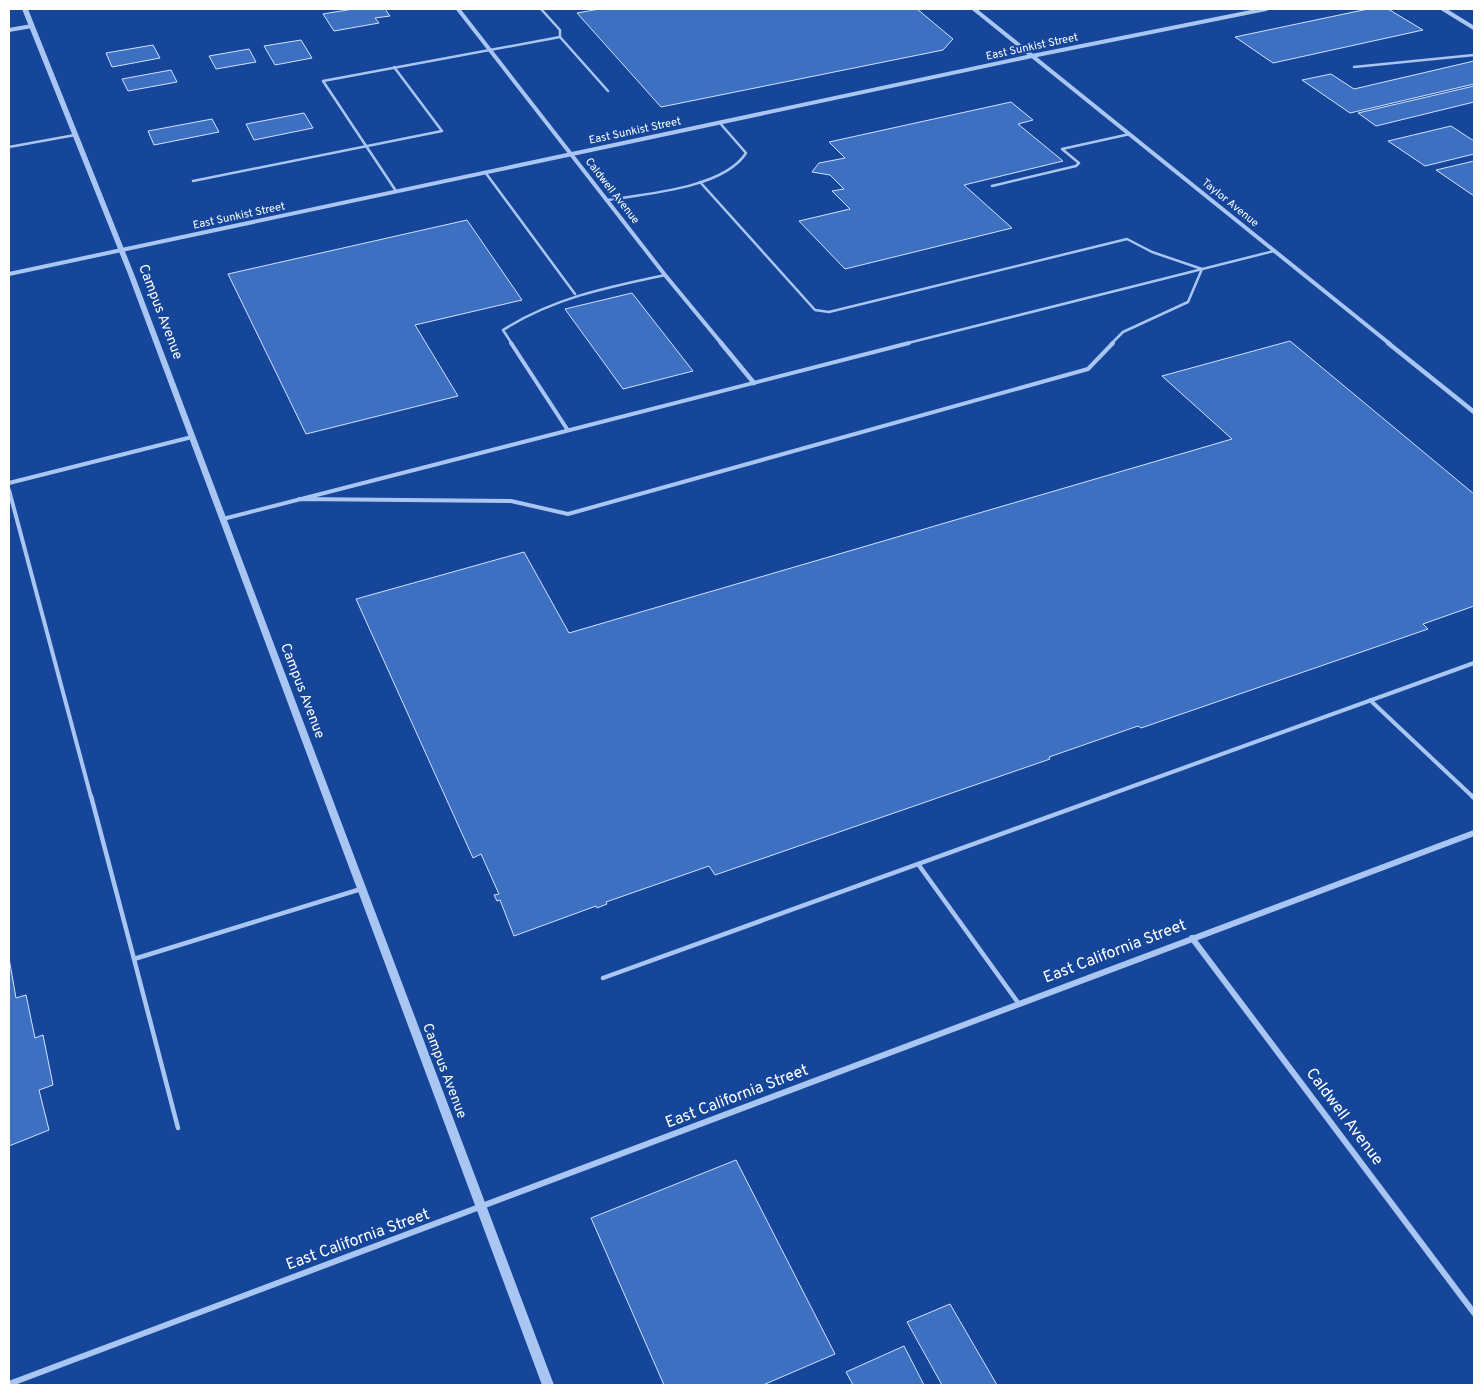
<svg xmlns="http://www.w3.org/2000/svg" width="1483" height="1394" font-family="Overpass,sans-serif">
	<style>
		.building { fill: #3d70c1; stroke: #d1e2fd }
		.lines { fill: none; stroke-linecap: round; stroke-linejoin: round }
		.service-far2 { stroke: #a9c6f3; stroke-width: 2.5 }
		.service-far1 { stroke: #a9c6f3; stroke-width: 4 }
		.service { stroke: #a9c6f3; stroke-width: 4.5 }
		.minor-far2 { stroke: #a9c6f3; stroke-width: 4 }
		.minor-far1 { stroke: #a9c6f3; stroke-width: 4.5 }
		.minor { stroke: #a9c6f3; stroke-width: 6 }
		.tertiary { fill: #a9c6f3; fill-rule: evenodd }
		.labels { text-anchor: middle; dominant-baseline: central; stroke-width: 4; stroke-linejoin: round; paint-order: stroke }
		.far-street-label { font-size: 11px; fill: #fff; stroke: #15469a }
		.street-label { font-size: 14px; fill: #fff; stroke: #15469a }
		.near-street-label { font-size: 16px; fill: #fff; stroke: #15469a }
	</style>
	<rect width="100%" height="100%" fill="#15469a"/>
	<path class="building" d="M353 9H385L390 16 375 18 379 23 334 31 323 14Z
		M600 9H917L953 39 943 50 661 107 577 13Z
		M1368 9H1388L1423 30 1273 63 1235 37Z
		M301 40 312 58 275 65 264 46Z
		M153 45 160 58 112 67 106 53Z
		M249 49 256 62 216 69 209 56Z
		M1474 61V84L1350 113 1302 80 1331 74 1354 89Z
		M171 70 177 82 128 91 122 79Z
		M1474 86V102L1376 126 1358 113Z
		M1011 102 1033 120 1018 124 1063 161 964 185 1012 228 845 269 799 221 850 209 832 191 844 189 830 175 812 172 819 163 845 158 829 142Z
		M304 113 313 128 254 140 246 124Z
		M212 119 219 132 154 145 148 131Z
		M1451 126 1474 141V154L1425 166 1388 141Z
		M1474 161V196L1436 170Z
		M467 220 522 300 415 325 458 396 306 434 228 274Z
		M632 293 693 371 623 389 565 309Z
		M1290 341 1474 494V606L1423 624 1428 629 1141 728 1138 726 1049 757 1050 759 715 875 709 866 606 902 607 904 597 908 596 906 514 936 500 900 497 901 494 895 499 894 481 854 473 858 356 599 524 552 569 633 1232 439 1162 376Z
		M9 958 16 998 26 995 35 1038 43 1035 53 1085 39 1090 49 1130 9 1146Z
		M736 1160 835 1354 763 1385H664L591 1218Z
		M950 1304 997 1385H942L907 1322Z
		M904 1346 924 1385H853L846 1372Z"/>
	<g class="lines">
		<path class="service-far2" d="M560 37 608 91
			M1354 67 1474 55
			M9 147 75 135
			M485 172 575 294
			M193 181 442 131 394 67
			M700 182 815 310 829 312 1127 239 1152 252 1202 269 1188 302 1123 332 1111 344
			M992 186 1076 166 1079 163 1062 149 1130 134
			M396 191 323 81 560 37V30L541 9
			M607 200C646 194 724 188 746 153L719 122
			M512 344 503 330C553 298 608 287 665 275
			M904 344 1274 251"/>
		<path class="service-far1" d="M511 343 567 429
			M9 483 192 437
			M9 490 91 797
			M299 499 511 501 568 514 1088 369 1113 343
			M223 519 909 343
			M1370 700 1473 797
			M1103 797 1474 663"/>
		<path class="service" d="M91 796 134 959 361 889
			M1472 796 1474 798
			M918 864 1019 1004
			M134 959 178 1128
			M603 978 1106 796"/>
		<path class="minor-far2" d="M458 9 665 275 722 344
			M974 9 1390 344
			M1443 9 1474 28
			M9 30 32 26
			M9 274 1032 56 1266 9"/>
		<path class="minor-far1" d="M721 343 754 383
			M1388 343 1474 412"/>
		<path class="minor" d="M1192 938 1474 1313
			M9 1384 1474 833"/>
		<path class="tertiary" d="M22 9H28L134 274 554 1385H542L128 274Z"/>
	</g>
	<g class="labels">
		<g class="far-street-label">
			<text transform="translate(1032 47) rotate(-12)">East Sunkist Street</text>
			<text transform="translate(635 131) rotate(-12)">East Sunkist Street</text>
			<text transform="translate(612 191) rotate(52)">Caldwell Avenue</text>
			<text transform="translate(1230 203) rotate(39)">Taylor Avenue</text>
			<text transform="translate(239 216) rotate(-12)">East Sunkist Street</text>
		</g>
		<g class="street-label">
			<text transform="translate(160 312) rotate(69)">Campus Avenue</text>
			<text transform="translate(302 691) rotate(69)">Campus Avenue</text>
			<text transform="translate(444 1071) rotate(69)">Campus Avenue</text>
		</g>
		<g class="near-street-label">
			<text transform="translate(1115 952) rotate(-21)">East California Street</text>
			<text transform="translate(737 1097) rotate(-21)">East California Street</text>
			<text transform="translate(1344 1117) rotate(53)">Caldwell Avenue</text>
			<text transform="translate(358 1240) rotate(-20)">East California Street</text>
		</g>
	</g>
	<rect width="1483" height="1394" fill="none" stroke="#ffffff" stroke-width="20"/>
</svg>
